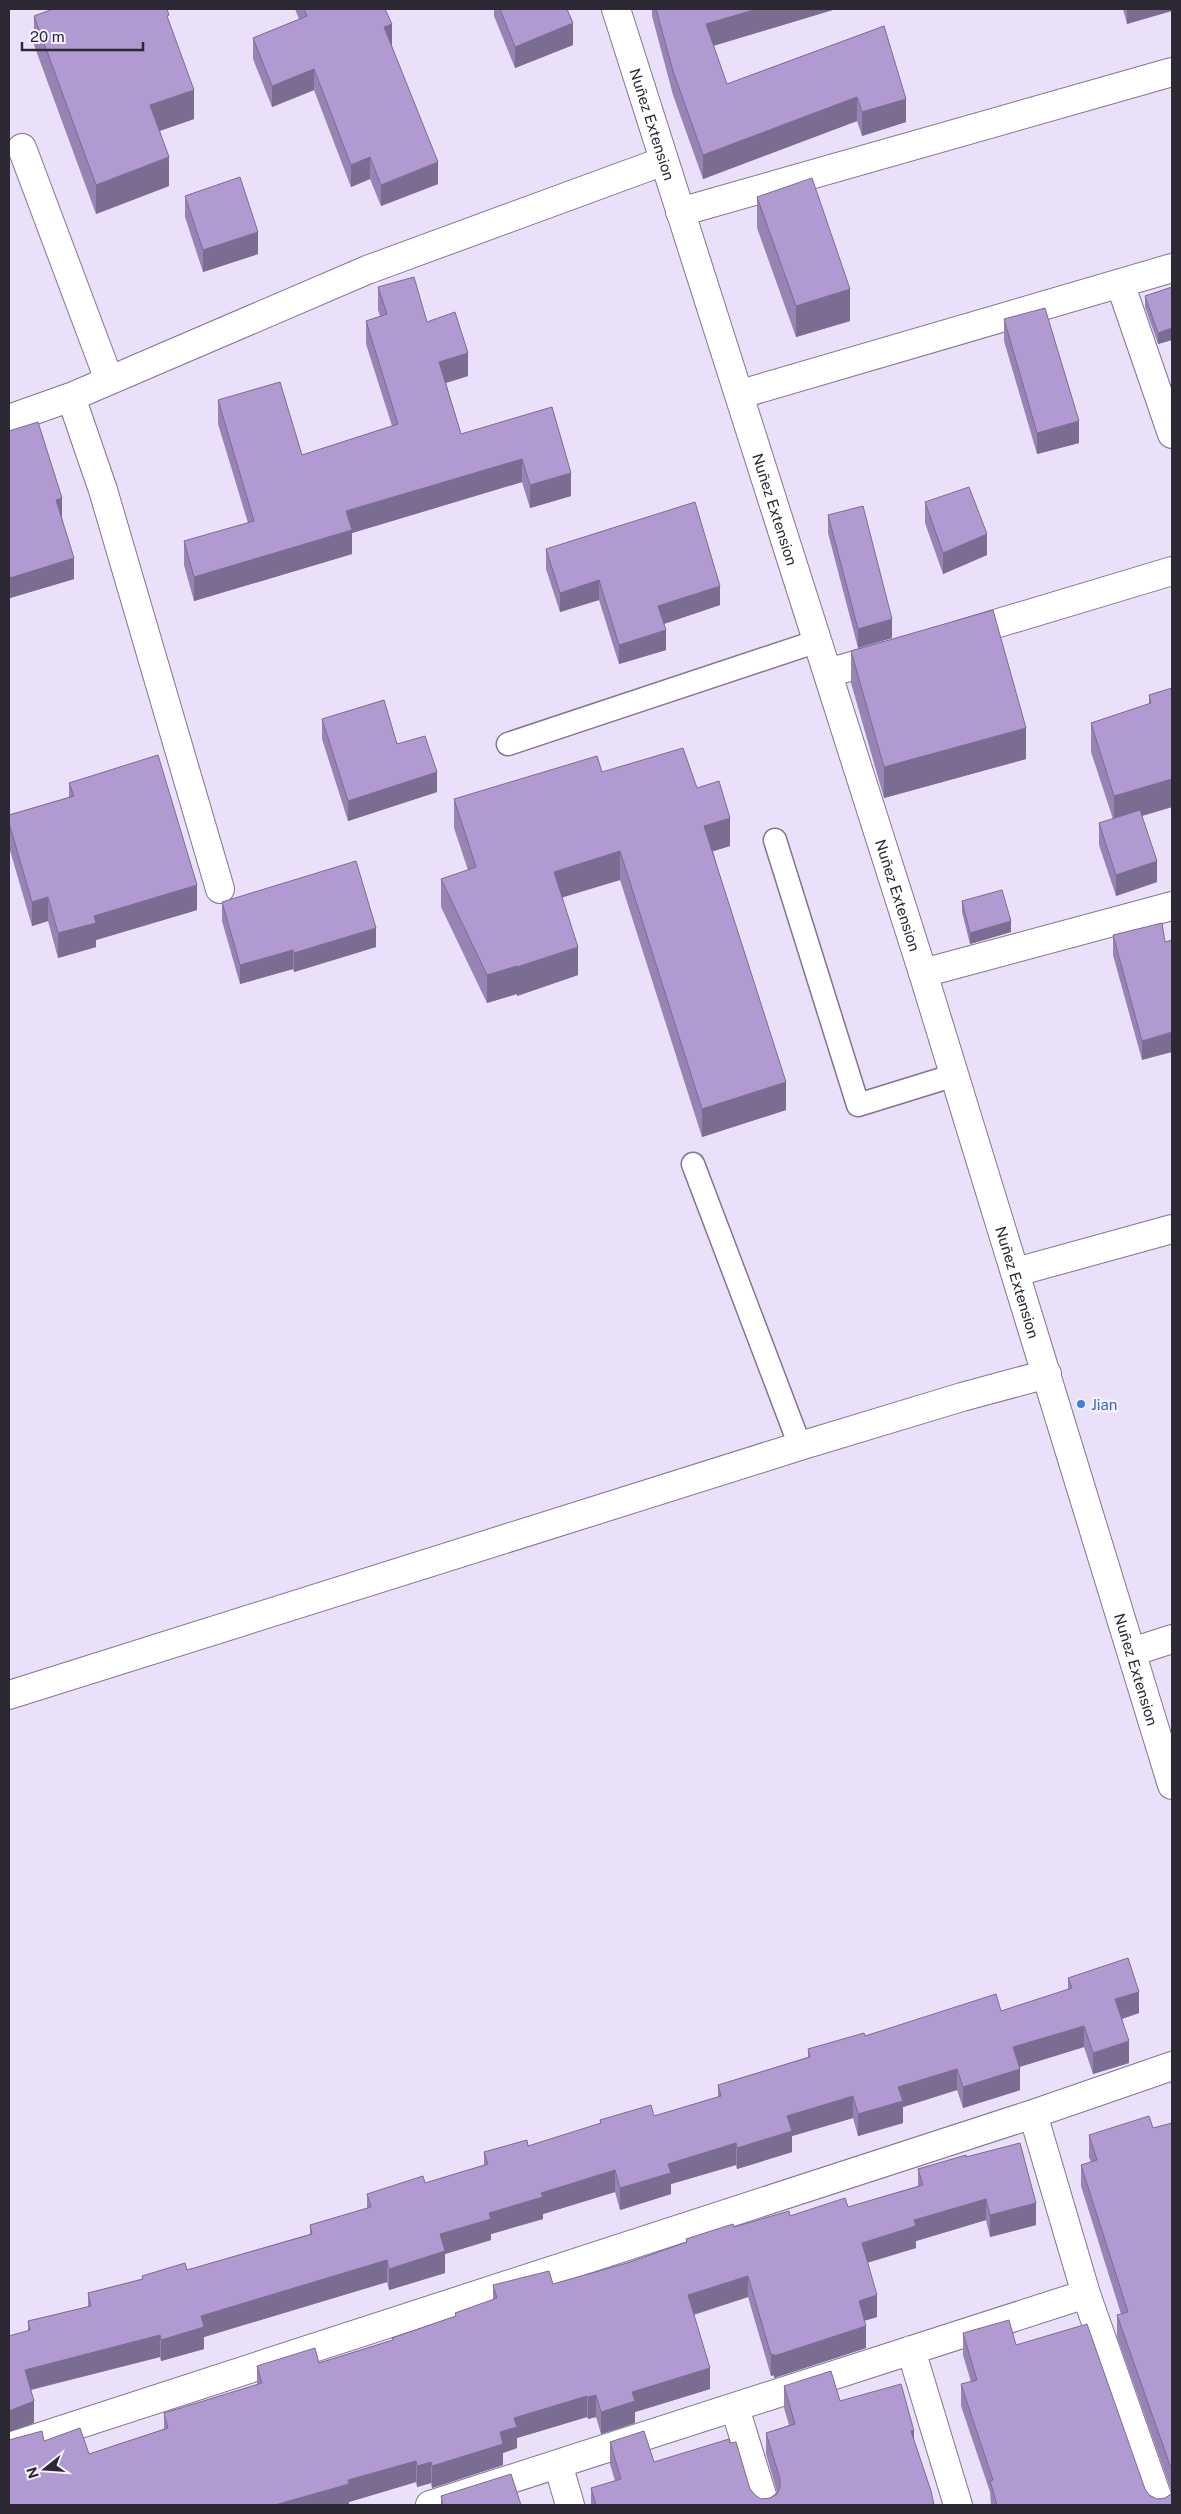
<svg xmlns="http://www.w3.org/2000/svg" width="1181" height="2514" font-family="'Public Sans',sans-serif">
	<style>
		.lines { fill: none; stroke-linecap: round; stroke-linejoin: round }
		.service-casing { stroke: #807592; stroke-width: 25 }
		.minor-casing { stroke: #807592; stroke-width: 30 }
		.tertiary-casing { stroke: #807592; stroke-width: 30 }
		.service { stroke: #fff; stroke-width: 22 }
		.minor { stroke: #fff; stroke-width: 28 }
		.tertiary { stroke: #fff; stroke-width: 28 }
		.wall { fill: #9784b4 }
		.shaded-wall { fill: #7b6c92 }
		.building { fill: #b09ad1; stroke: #7b6c92 }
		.shop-dot { fill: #3f7fe0; stroke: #f5f0fd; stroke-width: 2 }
		.labels { text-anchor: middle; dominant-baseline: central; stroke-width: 5; stroke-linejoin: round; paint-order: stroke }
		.street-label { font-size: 15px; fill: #2c2834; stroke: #f5f0fd }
		.shop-label { font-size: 15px; fill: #366cbe; stroke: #f5f0fd; text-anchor: start }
	</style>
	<rect width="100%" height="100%" fill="#eae0fa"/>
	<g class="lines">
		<g class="service-casing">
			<path id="service" d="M508 744 818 641
				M775 840 858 1105 955 1075
				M693 1164 800 1446"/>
		</g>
		<g class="minor-casing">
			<path id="minor" d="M22 148 109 380
				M680 212 1172 72
				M1120 283 1172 434
				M741 394 1172 268
				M71 397 103 490 220 889
				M9 419 71 397 367 270 664 161
				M962 634 1172 571
				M828 673 887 656
				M923 973 1172 906
				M1016 1272 1172 1229
				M1132 1652 1172 1639
				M9 1695 800 1446 962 1397 1047 1374
				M1033 2114 1086 2294 1160 2505
				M911 2350 958 2505
				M735 2408 765 2505
				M9 2447 1033 2114 1172 2066
				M558 2464 570 2505
				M430 2505 1086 2294"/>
		</g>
		<g class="tertiary-casing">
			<g id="tertiary">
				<path id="s1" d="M616 9 923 973 1172 1785"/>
			</g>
		</g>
		<use href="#service" class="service"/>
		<use href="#minor" class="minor"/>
		<use href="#tertiary" class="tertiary"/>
	</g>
	<path class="wall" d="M295 9H385L392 46 438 184 381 206 370 179 351 187 314 90 272 107 253 59V38L299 19Z
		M494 9H567L573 45 515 68 494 16Z
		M652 9H836L713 46 727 84 884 26 906 122 862 136 857 121 703 179 673 95 652 16Z
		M1123 9H1172L1127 24Z
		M34 16 169 21 194 119 160 131 169 186 96 214 34 45Z
		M185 196 258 254 203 272 185 217Z
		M757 197 850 321 796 337 757 228Z
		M378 287 427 322 468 376 446 383 461 434 552 407 571 496 530 508 522 482 352 533V554L194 601 184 565V541L248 523 218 424V400L302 455 392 426 366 344V321L380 316 378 310Z
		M1172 287V340L1158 344 1145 307V296Z
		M1004 319 1079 443 1037 454 1004 341Z
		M9 431 62 518 74 579 10 598 9 593Z
		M925 502 987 555 943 574 925 523Z
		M828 515 892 638 858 648 828 533Z
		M546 549 720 605 663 624 666 650 619 664 599 600 560 612 546 569Z
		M851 651 1026 759 884 798 851 683Z
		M1172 688V807L1142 816 1157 882 1116 896 1099 845V823L1113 819 1091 752V723L1149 704V695Z
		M322 719 397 744 437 792 348 821 322 739Z
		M602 772 697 788 730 846 713 851 786 1110 702 1137 620 880 562 897 578 975 517 996V994L487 1003 441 907V879L468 870 454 828V799Z
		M69 783 197 910 96 940V947L58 958 48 921 32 926 9 847V815L69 797Z
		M962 901 1011 932 970 944 962 912Z
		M222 902 376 947 294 972 293 969 240 984 222 921Z
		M1113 935 1165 942 1142 1060 1113 955Z
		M1068 1978 1139 2013 1122 2019 1129 2063 1093 2074 1084 2047 1019 2067 1020 2090 963 2108 957 2090 903 2107V2123L858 2136 853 2118 792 2136V2152L737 2169 736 2165 671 2184V2194L620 2210 615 2192 543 2214V2219L491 2234V2240L445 2254V2273L389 2290 387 2282 204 2337V2349L161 2361 160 2357 31 2390 34 2423 9 2432V2336L28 2331V2321L88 2307V2293L142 2279V2276L187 2270 310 2234V2225L367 2208V2194L425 2183 484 2165V2152L528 2146 600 2124V2120L654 2116 718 2097V2085L808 2057V2049L865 2036 1001 2011 1068 1990Z
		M1172 2123V2505H991L990 2492 961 2406V2384L971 2382 963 2355V2333L1016 2345 1145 2489 1149 2495 1157 2499 1165 2498 1171 2494 1172 2493 1117 2337V2315L1121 2314 1081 2186V2165L1091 2162 1089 2157V2135L1153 2128Z
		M966 2157 1036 2225 990 2237 986 2220 916 2241V2248L867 2263 877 2317 864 2321 866 2348 774 2378V2375L771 2376 748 2297 694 2315 710 2389 635 2412V2423L601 2434 596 2417 588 2419 587 2417 517 2438V2448L503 2453V2465L432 2488 431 2483 417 2487 416 2482 349 2502V2505H9L44 2441 89 2454 164 2429V2413L257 2385V2366L319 2363 392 2340V2338L455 2316V2313L493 2300V2285L553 2284 627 2263 686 2242V2239L790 2216 848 2207 918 2186V2169Z
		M784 2386 840 2401 914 2440 934 2505H591V2488L615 2481 610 2464V2442L654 2462 730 2443 750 2489 755 2495 761 2499 770 2498 777 2492 766 2454V2433L789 2425 784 2408Z
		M441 2496 521 2505H441Z"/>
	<path class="shaded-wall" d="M757 9H836L706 48V24Z
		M1127 9H1172V11L1127 24Z
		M573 23V45L515 68V47Z
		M392 24V46L384 27Z
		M314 69V90L272 107V86Z
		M194 90V119L150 134V105Z
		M857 97V121L703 179V155Z
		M906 99V122L862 136V112Z
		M169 157V186L96 214V185Z
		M370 157V179L351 187V165Z
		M438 162V184L381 206V185Z
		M258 232V254L203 272V250Z
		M850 289V321L796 337V306Z
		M1172 328V340L1158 344V333Z
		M468 353V376L439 385V362Z
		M1079 421V443L1037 454V433Z
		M522 459V482L352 533V554L194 601V577L346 511Z
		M571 473V496L530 508V485Z
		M62 498V518L56 520V500Z
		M987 534V555L943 574V553Z
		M74 558V579L10 598V578Z
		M599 580V600L560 612V593Z
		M720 586V605L658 626V606Z
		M892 619V638L858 648V629Z
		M666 630V650L619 664V645Z
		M1026 728V759L884 798V767Z
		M437 772V792L348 821V801Z
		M1172 779V807L1114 824V796Z
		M730 818V846L704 854V826Z
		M620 851V880L554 900V872Z
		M1157 861V882L1116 896V875Z
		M197 885V910L96 940V947L58 958V933L94 916Z
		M48 897V921L32 926V902Z
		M1011 921V932L970 944V933Z
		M376 928V947L294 972V953Z
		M578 947V975L517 996V967Z
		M293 950V969L240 984V965Z
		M517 966V994L487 1003V975Z
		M1172 1032V1052L1142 1060V1041Z
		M786 1082V1110L702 1137V1109Z
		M1139 1992V2013L1115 2021V1999Z
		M1084 2026V2047L1013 2069V2047Z
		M1129 2041V2063L1093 2074V2053Z
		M957 2069V2090L903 2107V2123L858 2136V2114L898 2087Z
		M1020 2069V2090L963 2108V2087Z
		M853 2096V2118L792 2136V2152L737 2169V2148L787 2116Z
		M736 2143V2165L671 2184V2194L620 2210V2188L668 2164Z
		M615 2170V2192L543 2214V2219L491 2234V2240L445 2254V2273L389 2290V2269L440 2234 489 2213 541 2193Z
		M986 2199V2220L916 2241V2248L862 2264V2243L914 2220Z
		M1036 2203V2225L990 2237V2215Z
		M387 2260V2282L204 2337V2349L161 2361V2340L201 2316Z
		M748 2276V2297L688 2316V2295Z
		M877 2295V2317L859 2322V2301Z
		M866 2326V2348L774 2378V2356Z
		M160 2335V2357L25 2391V2370Z
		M774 2354V2375L771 2376V2355Z
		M710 2368V2389L635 2412V2423L601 2434V2412L632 2392Z
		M596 2395V2417L588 2419V2397Z
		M587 2396V2417L517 2438V2448L503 2453V2465L432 2488V2466L500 2432 514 2418Z
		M34 2401V2423L9 2432V2411Z
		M911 2431H914V2452Z
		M416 2461V2482L349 2502V2505H275L348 2480Z
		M431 2462V2483L417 2487V2466Z"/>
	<path class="building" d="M53 9H167L169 15 167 16 194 90 150 105 169 157 96 185 34 16Z
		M304 9H385L392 24 384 27 438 162 381 185 370 157 351 165 314 69 272 86 253 38 307 16Z
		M500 9H567L573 23 515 47Z
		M656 9H757L706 24 727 84 884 26 906 99 862 112 857 97 703 155 673 71Z
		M240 177 258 232 203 250 185 196Z
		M812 178 850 289 796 306 757 197Z
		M414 277 427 322 455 312 468 353 439 362 461 434 552 407 571 473 530 485 522 459 346 511 352 530 194 577 184 541 254 521 218 400 280 382 302 455 398 424 366 321 387 314 378 287Z
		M1172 287V328L1158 333 1145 296Z
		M1045 308 1079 421 1037 433 1004 319Z
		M38 422 62 498 56 500 74 558 10 578 9 573V431Z
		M969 487 987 534 943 553 925 502Z
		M695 502 720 586 658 606 666 630 619 645 599 580 560 593 546 549Z
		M863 506 892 619 858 629 828 515Z
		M993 610 1026 728 884 767 851 651Z
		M1172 688V779L1114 796 1091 723 1151 703 1149 695Z
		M384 700 397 744 425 736 437 772 348 801 322 719Z
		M683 748 697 788 719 781 730 818 704 826 786 1082 702 1109 620 851 554 872 578 947 517 967V966L487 975 441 879 476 867 454 799 597 756 602 772Z
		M158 755 197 885 94 916 96 923 58 933 48 897 32 902 9 823V815L74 796 69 783Z
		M1140 810 1157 861 1116 875 1099 823Z
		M356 861 376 928 294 953 293 950 240 965 222 902Z
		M1002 890 1011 921 970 933 962 901Z
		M1162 923 1165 942 1172 940V1032L1142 1041 1113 935Z
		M1128 1958 1139 1992 1115 1999 1129 2041 1093 2053 1084 2026 1013 2047 1020 2069 963 2087 957 2069 898 2087 903 2101 858 2114 853 2096 787 2116 792 2131 737 2148 736 2143 668 2164 671 2173 620 2188 615 2170 541 2193 543 2197 489 2213 491 2219 440 2234 445 2251 389 2269 387 2260 201 2316 204 2327 161 2340 160 2335 25 2370 34 2401 9 2411V2336L30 2330 28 2321 91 2306 88 2293 143 2279 142 2276 185 2263 187 2270 312 2234 310 2225 371 2207 367 2194 423 2176 425 2183 488 2164 484 2152 527 2140 528 2146 601 2123 600 2120 651 2105 654 2116 721 2096 718 2085 810 2057 808 2049 864 2033 865 2036 996 1994 1001 2011 1072 1988 1068 1978Z
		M1149 2116 1153 2128 1172 2123V2471L1117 2315 1128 2312 1081 2165 1097 2160 1089 2135Z
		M1020 2143 1036 2203 990 2215 986 2199 914 2220 916 2226 862 2243 877 2295 859 2301 866 2326 774 2356V2354L771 2355 748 2276 688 2295 710 2368 632 2392 635 2401 601 2412 596 2395 588 2397 587 2396 514 2418 517 2427 500 2432 503 2444 432 2466 431 2462 417 2466 416 2461 348 2480 349 2484 289 2501 275 2505H9V2440L42 2431 44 2441 80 2428 89 2454 168 2428 164 2413 262 2383 257 2366 315 2348 319 2363 393 2340 392 2338 456 2316 455 2313 497 2298 493 2285 549 2271 553 2284 627 2263 687 2242 686 2239 733 2224 734 2227 789 2211 790 2216 845 2198 848 2207 923 2185 918 2169 966 2155V2157Z
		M1009 2320 1016 2345 1087 2324 1145 2489 1149 2495 1157 2499 1165 2498 1171 2494 1172 2493V2505H997L990 2481 993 2480 961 2384 977 2380 963 2333Z
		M831 2371 840 2401 901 2384 914 2431H911L931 2491 934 2505H596L591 2488 621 2479 610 2442 644 2431 654 2462 729 2439 730 2443 736 2442 750 2489 755 2495 761 2499 770 2498 777 2494 780 2487V2479L766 2433 795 2424 784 2386Z
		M511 2474 521 2505H443L441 2496Z"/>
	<circle class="shop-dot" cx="1081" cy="1404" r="5"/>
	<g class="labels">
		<g class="street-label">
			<text stroke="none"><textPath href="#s1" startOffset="121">Nuñez Extension</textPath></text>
			<text stroke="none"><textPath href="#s1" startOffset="525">Nuñez Extension</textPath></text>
			<text stroke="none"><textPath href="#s1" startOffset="930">Nuñez Extension</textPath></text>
			<text stroke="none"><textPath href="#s1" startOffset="1335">Nuñez Extension</textPath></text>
			<text stroke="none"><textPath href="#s1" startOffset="1740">Nuñez Extension</textPath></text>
		</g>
		<g class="shop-label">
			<text x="1091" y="1404">Jian</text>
		</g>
	</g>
	<rect width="1181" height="2514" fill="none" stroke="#2c2834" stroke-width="20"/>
	<g transform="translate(45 2469) rotate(253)" stroke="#f5f0fd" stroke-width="4" paint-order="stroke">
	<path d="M0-4L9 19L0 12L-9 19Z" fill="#2c2834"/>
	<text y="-8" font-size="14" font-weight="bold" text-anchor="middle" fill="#2c2834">N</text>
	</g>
	<path d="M22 42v8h121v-8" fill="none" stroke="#2c2834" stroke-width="2.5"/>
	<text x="30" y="42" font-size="15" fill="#2c2834" stroke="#f5f0fd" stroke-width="4" paint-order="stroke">20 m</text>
</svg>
